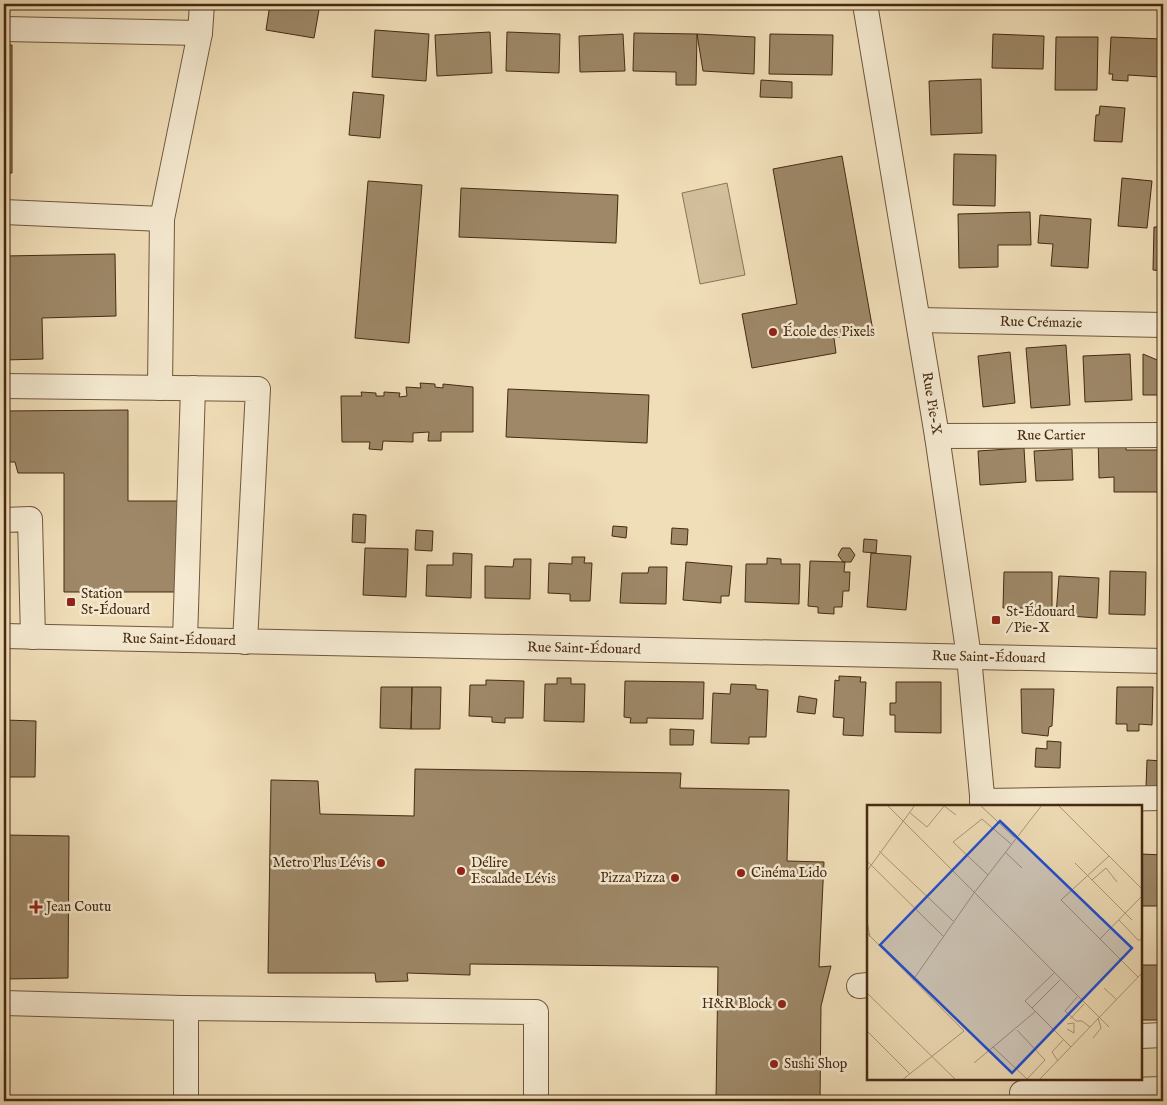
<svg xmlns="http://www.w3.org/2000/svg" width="1167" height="1105" font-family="'IM FELL English',serif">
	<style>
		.green { fill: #d3bf9c; stroke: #8c7457 }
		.building { fill: #9e8868; stroke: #462a12 }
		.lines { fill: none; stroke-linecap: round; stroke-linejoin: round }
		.minor-casing { stroke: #70573c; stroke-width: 26 }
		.minor { stroke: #f5ead1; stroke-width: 24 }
		.poi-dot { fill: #8f2418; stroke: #f5ead1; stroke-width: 2 }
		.labels { text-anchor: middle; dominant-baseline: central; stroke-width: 5; stroke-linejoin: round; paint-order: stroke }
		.street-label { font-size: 14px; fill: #462a12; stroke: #f5ead1 }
		.poi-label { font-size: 14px; fill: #462a12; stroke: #f5ead1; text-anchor: start }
		.inset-road { fill: none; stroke: #ac9676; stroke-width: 1 }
		.view { fill: #1d4ed8; fill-opacity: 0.15; stroke: #1d4ed8; stroke-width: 2.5 }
		.inset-edge { fill: none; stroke: #462a12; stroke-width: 2.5 }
	</style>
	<rect width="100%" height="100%" fill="#f0deb8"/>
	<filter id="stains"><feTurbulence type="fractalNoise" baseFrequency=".004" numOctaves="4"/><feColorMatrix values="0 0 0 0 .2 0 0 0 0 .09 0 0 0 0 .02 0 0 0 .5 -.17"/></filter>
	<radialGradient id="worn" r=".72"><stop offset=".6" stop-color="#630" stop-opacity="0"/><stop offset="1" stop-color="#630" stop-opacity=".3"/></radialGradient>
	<path class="green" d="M727 183 745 275 700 284 682 193Z"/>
	<path class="building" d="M270 4H320L314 38 266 30Z
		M375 30 429 34 426 81 372 77Z
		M490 32 492 73 437 76 435 35Z
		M507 32 560 34 559 73 506 71Z
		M634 33 697 34 696 85H676V72L633 71Z
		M623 34 625 71 580 72 579 36Z
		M697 34 755 37 754 74 703 71Z
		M770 34 833 35 832 75 769 74Z
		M993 34 1044 36 1043 69 992 68Z
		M1056 37H1098L1097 90H1055Z
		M1111 37 1162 39 1160 77 1128 75V81L1112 80 1113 74H1109Z
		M4 45H12V173H4Z
		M981 79 982 133 931 135 929 81Z
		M761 80 792 82V98L760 97Z
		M353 92 384 95 380 138 349 135Z
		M1100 106 1125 108 1122 142 1094 141 1096 115H1099Z
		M1159 115H1163V141H1158Z
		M954 154 996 155 995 206 953 205Z
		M842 156 873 331 834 338 836 353 752 368 742 314 797 304 773 169Z
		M1122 178 1152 181 1147 228 1118 226Z
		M368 181 422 185 409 343 355 338Z
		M461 188 618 195 616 243 459 237Z
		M1030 212 1031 245H998V267L959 268 958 214Z
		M1040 215 1091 219 1088 268 1051 266 1053 244 1038 243Z
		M1154 227H1163V271L1153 270Z
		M115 254 116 316 42 318 43 359 4 360V256Z
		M1066 345 1070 405 1031 408 1026 348Z
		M1010 352 1015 403 983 407 978 356Z
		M1130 354 1132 400 1085 402 1083 356Z
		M1143 354 1162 362 1163 356V395H1143Z
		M420 383 435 384V387L443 388V384L473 387V432H441V441H428L429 432 413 433V442L383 441 382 450 369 449 370 442H342L341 396H362L361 392 376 393V396H384V392L400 393 399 397 407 396 406 387 421 388Z
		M508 389 649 395 647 443 506 437Z
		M128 410V501H180V592H64V473H18L15 462H4V411Z
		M1098 435H1126V450H1159L1160 492H1114V477L1099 478Z
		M1024 448 1026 482 980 485 978 451Z
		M1072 449 1073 480 1036 481 1034 451Z
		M353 514 366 515 365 543 352 542Z
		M613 526 627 527 626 538 612 536Z
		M672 528 688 529 687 545 671 544Z
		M416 530 433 531 432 551 415 550Z
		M864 539 877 540 876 553 863 552Z
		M365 548 408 549 406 597 363 595Z
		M842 548H850L855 555 851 562H843L838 555Z
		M453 553 472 554 471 598 426 596 427 565H453Z
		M871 553 911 556 906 610 867 607Z
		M572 557H585L584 563H592L590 601H570V594L548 593 549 563 572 564Z
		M767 558 781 559V564H800L799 604 745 602 746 564H767Z
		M514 559H531L530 599 485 598V566L513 567Z
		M810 561 845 562 844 572H850L849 591H843L842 607H834V614L818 613V607L808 606Z
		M686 562 732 566 729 596H721V603L683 600Z
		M649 567H667L666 604 620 603 622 573H648Z
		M1110 571 1146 572 1145 615 1109 614Z
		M1004 572H1052V608H1003Z
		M1059 576 1099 578 1097 618 1056 615Z
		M839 676 861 677 860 682H866L863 736 843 735 844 718 833 717 835 680 839 681Z
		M557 678H571V684H585L584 722 544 721 545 684H557Z
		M486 680 524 681 523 718H505V723L492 722V717L469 716 470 685H486Z
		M625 681 704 682 703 719 647 718V723H630L631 718 624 717Z
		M896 682H941V733L895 732V715H890V703H896Z
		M731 684 756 685V689L768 690 766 737H749V744L711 743 713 693 730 694Z
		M381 687H412L411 729 380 728Z
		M412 687H441L440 729H411Z
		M1117 687H1153L1152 725 1139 724V731H1127V724H1116Z
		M1021 689H1054L1052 726 1049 727 1048 736 1022 733Z
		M799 696 817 699 815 714 797 712Z
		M4 720 36 721 35 777H4Z
		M670 729 694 730 693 745H670Z
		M1047 741 1061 742 1060 768 1035 767 1036 748 1047 749Z
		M1147 760 1163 761V789L1146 788Z
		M415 769 681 773 680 788 789 790 787 861 824 862 819 967 831 966 821 1006 820 1101H716L718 967 470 964V975L407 973 408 981 376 982 375 973H268L271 780 318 781 320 814 414 816Z
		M4 835 69 836 68 978 4 979Z
		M1141 854 1163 855V906H1141Z
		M1141 965H1163V1020H1141Z"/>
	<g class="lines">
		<g class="minor-casing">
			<g id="minor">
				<path id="s1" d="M865 4 937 436 969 657 983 806"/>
				<path d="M4 29 200 33"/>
				<path d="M4 212 162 219"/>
				<path id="s2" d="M919 320 1163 325"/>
				<path d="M4 386 258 389 245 642"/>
				<path d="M160 388 162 219 200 33 202 4"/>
				<path id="s3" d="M937 436 1163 435"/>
				<path d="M4 520 30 519 33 637"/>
				<path id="s4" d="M4 636 1163 661"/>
				<path d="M185 640 193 388"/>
				<path d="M982 801 1163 798"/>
				<path d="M859 986 868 985"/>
				<path d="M4 1003 183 1008 536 1012V1101"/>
				<path d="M1141 1036 1163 1035"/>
				<path d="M1022 1093 1163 1089"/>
				<path d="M186 1101V1008"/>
			</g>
		</g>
		<use href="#minor" class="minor"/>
	</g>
	<g class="poi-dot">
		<circle cx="773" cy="332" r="5"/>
		<rect x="66" y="597" width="10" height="10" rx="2.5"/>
		<rect x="991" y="615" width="10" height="10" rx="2.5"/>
		<circle cx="381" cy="863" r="5"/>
		<circle cx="461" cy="871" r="5"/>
		<circle cx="741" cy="873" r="5"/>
		<circle cx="675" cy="878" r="5"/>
		<path d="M33.5 899.5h5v5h5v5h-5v5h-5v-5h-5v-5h5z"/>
		<circle cx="782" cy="1004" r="5"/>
		<circle cx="774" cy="1064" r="5"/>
	</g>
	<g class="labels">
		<g class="street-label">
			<text stroke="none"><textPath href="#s2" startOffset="122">Rue Crémazie</textPath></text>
			<text stroke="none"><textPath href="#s1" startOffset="405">Rue Pie-X</textPath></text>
			<text stroke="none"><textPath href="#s3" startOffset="114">Rue Cartier</textPath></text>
			<text stroke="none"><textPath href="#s4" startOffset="175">Rue Saint-Édouard</textPath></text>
			<text stroke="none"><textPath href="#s4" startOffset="580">Rue Saint-Édouard</textPath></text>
			<text stroke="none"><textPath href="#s4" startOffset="985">Rue Saint-Édouard</textPath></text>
		</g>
		<g class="poi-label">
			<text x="783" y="332">École des Pixels</text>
			<text x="81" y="594">Station<tspan x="81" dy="16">St-Édouard</tspan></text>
			<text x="1006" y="612">St-Édouard<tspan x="1006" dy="16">/ Pie-X</tspan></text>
			<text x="371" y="863" text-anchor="end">Metro Plus Lévis</text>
			<text x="471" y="863">Délire<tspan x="471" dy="16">Escalade Lévis</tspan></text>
			<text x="751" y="873">Cinéma Lido</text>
			<text x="665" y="878" text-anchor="end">Pizza Pizza</text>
			<text x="46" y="907">Jean Coutu</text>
			<text x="772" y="1004" text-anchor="end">H&amp;R Block</text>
			<text x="784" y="1064">Sushi Shop</text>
		</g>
	</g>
	<g transform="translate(867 805)">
		<rect width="275" height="275" fill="#f0deb8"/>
		<path class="inset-road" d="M20 0 242 222M76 0 89 10M113 0 148 33M191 0 275 84M42 7 60 22 78 0M12 46 86 116M138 47 155 63M242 51 194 95 271 172M0 56 76 131M208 58 265 115M0 66 48 0M121 70 86 37 115 14 144 39M225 75 239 63 250 77M252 115 271 135H275M0 116 3 132M0 128 97 226 35 275M233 134 275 91M187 168 158 196 204 242M46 175 107 88 175 0M237 183 250 195M0 188 89 275M210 192 198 206 209 216H215L223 222M165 203 193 175M203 214 217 199M200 219 207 218V228L200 224M0 226 43 269M226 233 234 223 231 213M126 242 160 274 178 255 150 225M191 256 185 247 197 234M107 258 169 206M172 275 275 168"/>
		<path class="view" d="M133 16 265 143 145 268 13 140Z"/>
		<rect width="275" height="275" class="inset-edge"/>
	</g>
	<rect width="1167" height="1105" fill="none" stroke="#f0deb8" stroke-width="20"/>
	<rect x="5" y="5" width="1157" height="1095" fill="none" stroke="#462a12" stroke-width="2.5"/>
	<rect x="10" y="10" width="1147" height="1085" fill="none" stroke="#462a12"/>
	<rect width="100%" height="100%" filter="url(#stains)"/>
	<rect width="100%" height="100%" fill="url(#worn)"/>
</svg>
